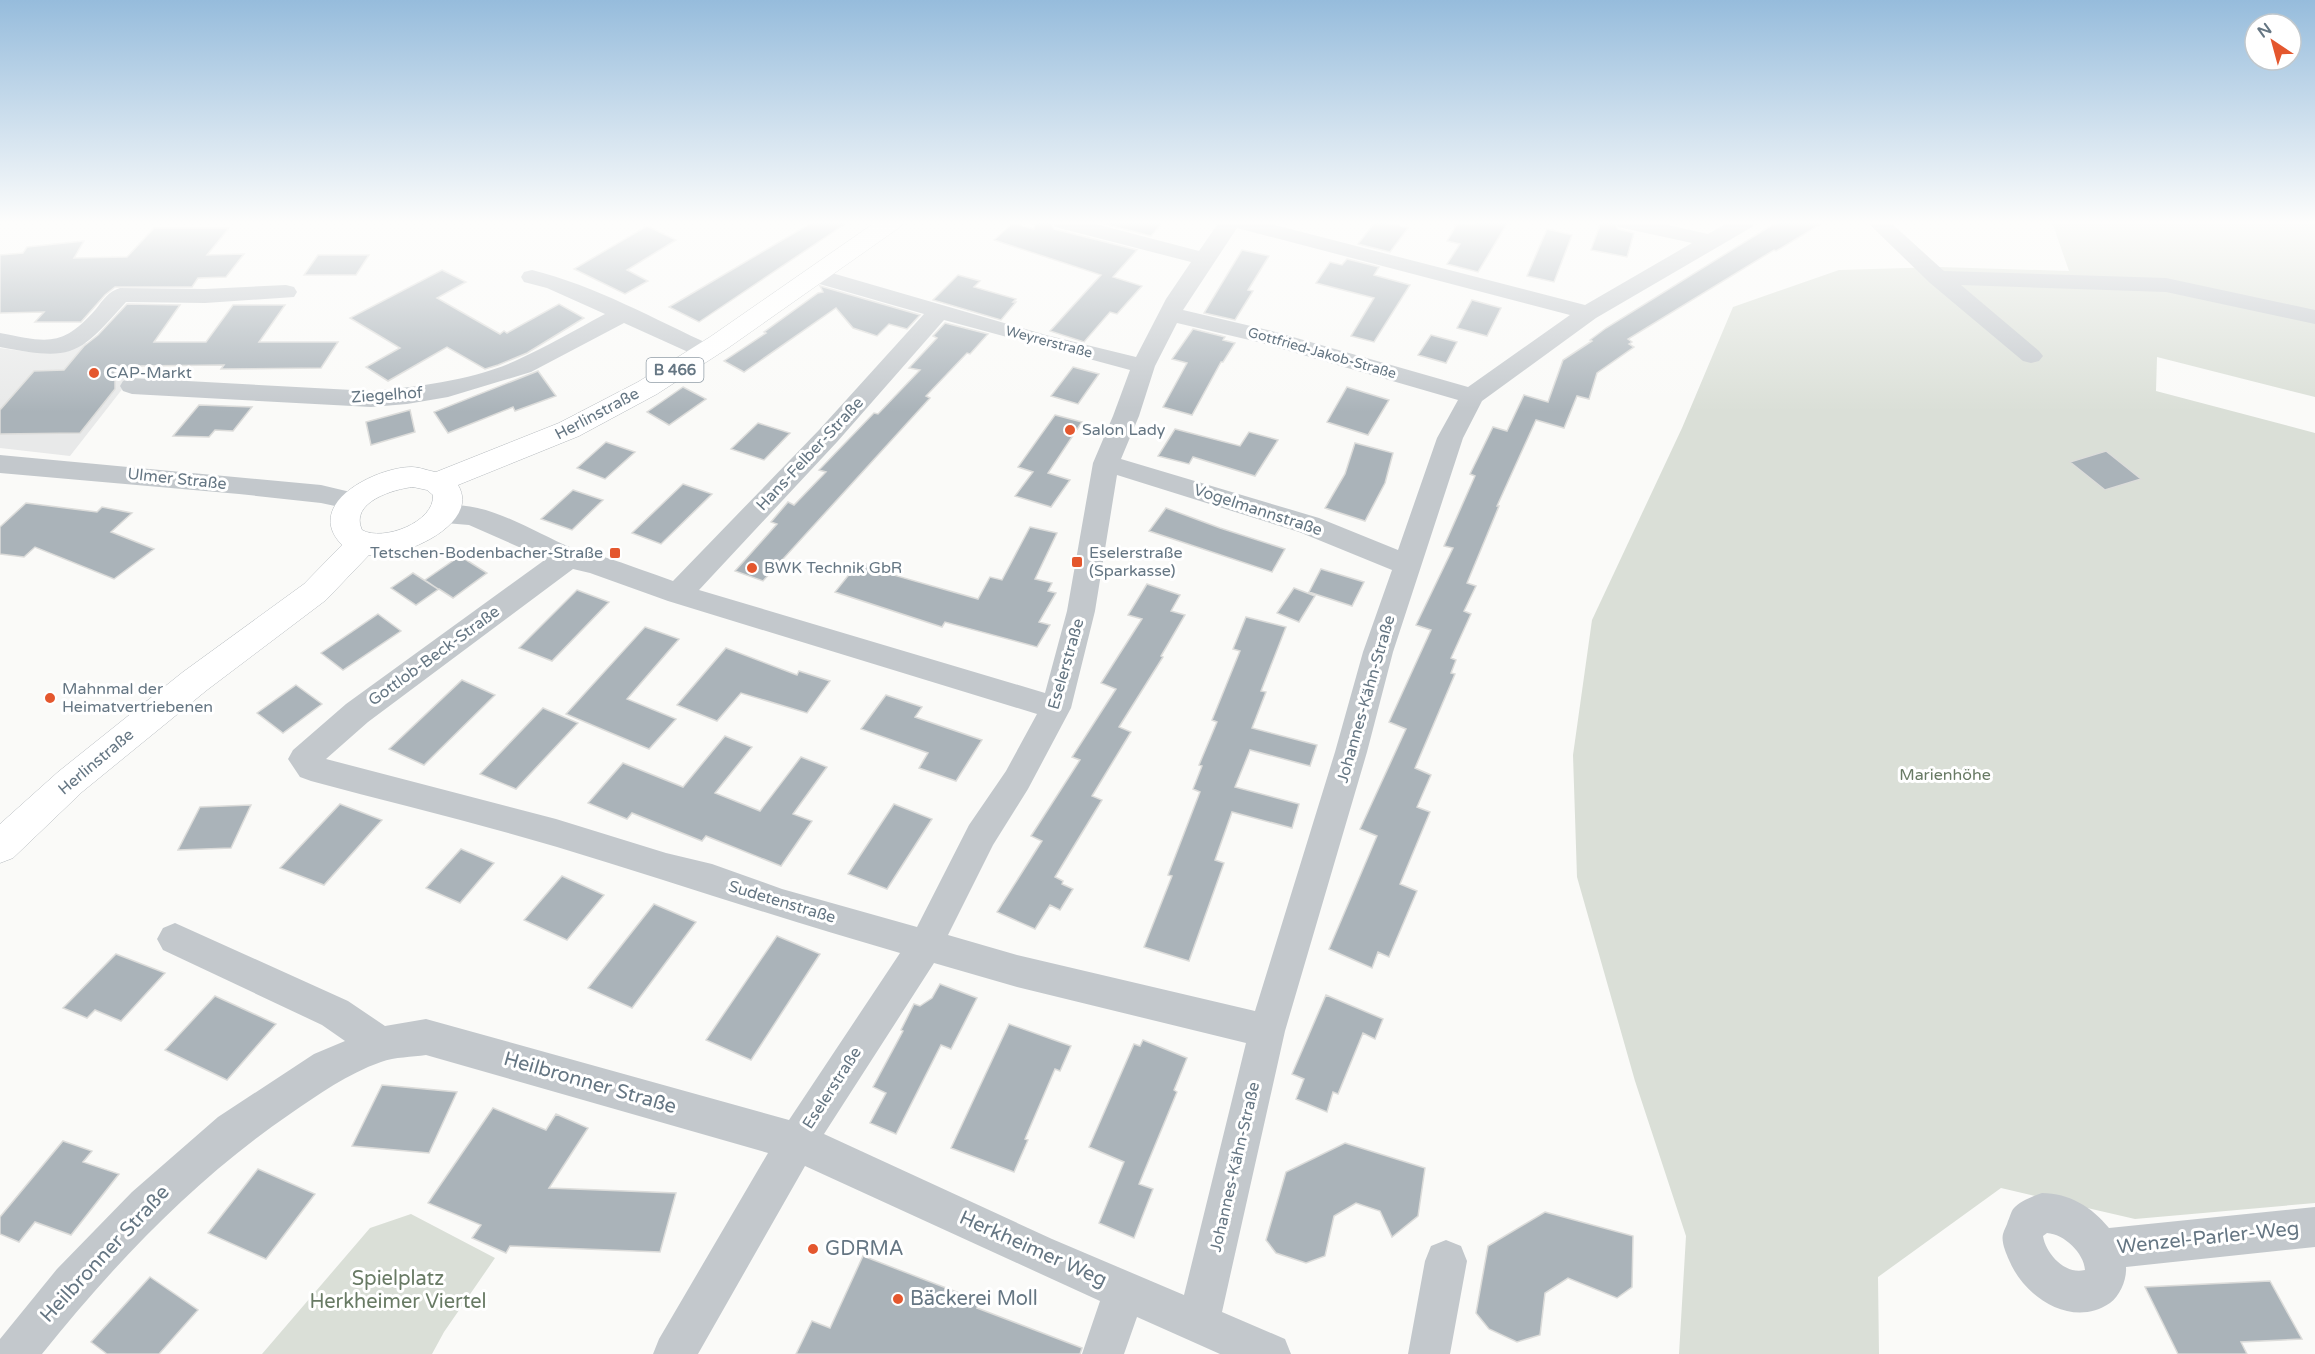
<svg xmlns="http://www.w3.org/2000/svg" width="2315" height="1354" font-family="'Varela Round',sans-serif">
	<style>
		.built { fill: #e8e9e9 }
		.green { fill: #dadfd7 }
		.building { fill: #aab3b9; stroke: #dcdcda; stroke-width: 1.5 }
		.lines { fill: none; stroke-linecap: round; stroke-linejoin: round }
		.major-casing { stroke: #b5babe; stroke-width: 1 }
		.minor { fill: #c3c8cc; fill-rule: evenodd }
		.major { fill: #fff; fill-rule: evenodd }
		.poi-dot { fill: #e4572e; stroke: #fff; stroke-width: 2 }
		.labels { text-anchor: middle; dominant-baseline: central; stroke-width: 6; stroke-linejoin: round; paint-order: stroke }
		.far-street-label { font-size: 14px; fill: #657683; stroke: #fff }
		.shield { fill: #fff; stroke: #939fa8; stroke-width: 1.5 }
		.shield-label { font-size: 15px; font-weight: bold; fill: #657683 }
		.poi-label { font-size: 16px; fill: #657683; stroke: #fff; text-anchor: start }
		.street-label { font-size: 16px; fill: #657683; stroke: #fff }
		.park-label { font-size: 16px; fill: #687a64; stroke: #fff }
		.near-street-label { font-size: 20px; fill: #657683; stroke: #fff }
		.near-poi-label { font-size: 20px; fill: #657683; stroke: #fff; text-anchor: start }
		.near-park-label { font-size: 20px; fill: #687a64; stroke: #fff }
	</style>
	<rect width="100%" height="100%" fill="#fafaf8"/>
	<path class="built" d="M159 342 70 456 0 448V348L29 352 63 351 82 343Z"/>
	<path class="green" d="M2052 222H2315V397L2157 357 2156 391 2315 433V1203L2135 1219 2001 1188 1878 1277 1879 1354H1679L1686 1236 1635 1081 1577 877 1573 755 1592 620 1682 428 1733 307 1839 270 1940 267 2069 271Z
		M411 1214 495 1258 444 1332 432 1354H262L370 1228Z"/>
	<path class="building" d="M813 222H848L699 322 669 307Z
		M1035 222H1050L1054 229 1137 250 1113 277 1142 286 1117 314 1110 312 1084 342 1050 331 1101 275 994 240 1013 223 1034 229Z
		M1097 222H1163L1151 236Z
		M1375 222H1386L1408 228 1390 252 1358 244Z
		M1458 222 1473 225 1475 222H1508L1478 272 1447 264 1460 244 1447 241Z
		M1601 222H1613L1618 229 1634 233 1627 257 1591 250Z
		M1777 222H1824L1776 251 1774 250 1628 339 1632 342 1629 344 1634 347 1597 373 1589 399 1577 396 1564 428 1536 420 1497 506H1499L1467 583 1476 586 1464 611 1471 614 1451 658 1456 660 1451 673 1455 674 1415 768 1431 775 1417 807 1430 812 1400 884 1417 891 1389 957 1378 952 1372 968 1329 949 1377 836 1360 829 1406 729 1389 722 1431 630 1416 625 1453 548 1444 546 1475 476 1470 474 1493 427 1507 431 1524 395 1548 402 1563 360 1592 341 1590 340 1606 328Z
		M647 226 676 240 627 270 648 281 625 294 574 269Z
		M154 228H229L207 255 244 254 226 277 198 278 192 287H115L105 295 81 322H35L44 312 0 313V255L23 253 27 247 84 241 74 258 127 257Z
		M1547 229 1572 235 1554 282 1527 276Z
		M1242 250 1269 256 1248 290 1253 291 1235 320 1204 313Z
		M318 255H369L356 275H304Z
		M1347 259 1379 267 1374 275 1410 285 1374 342 1351 336 1374 298 1316 283 1330 262 1342 265Z
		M442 270 466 282 437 298 500 334 504 331 507 333 559 304 584 318 527 353 498 365 485 369 447 347 388 381 366 367 400 348 350 318Z
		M958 275 980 281 974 287 1016 299 1013 302H1016L1001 320 933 300Z
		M820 286 920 315 907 329 889 324 877 336 853 328 836 308 744 372 724 361 766 333 764 332 818 293 823 292Z
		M1472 300 1501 308 1487 336 1457 328Z
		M127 304 180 305 154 342H206L233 305H285L259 342H338L321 368 221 369 224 365 133 366 129 371H115V389L80 433 0 434V410L34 371 64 370 84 346 98 335Z
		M945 323 988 334 970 354 967 353 926 396 930 398 763 581 735 571 777 524 771 522 788 502 794 505 826 472 819 470 874 413 878 414 920 370 909 368 937 338 933 336Z
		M1193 329 1225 337 1223 340 1235 343 1223 362H1221L1192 415 1163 407 1187 363 1172 359Z
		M1431 335 1457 342 1446 363 1418 355Z
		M1073 367 1099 374 1078 404 1051 396Z
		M538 371 556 396 515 411 513 407 448 433 434 412Z
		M683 387 706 399 669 425 647 412Z
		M1347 387 1389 400 1368 435 1327 422Z
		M199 405 252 407 233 431 215 430 209 437 173 436Z
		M410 410 415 432 371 445 366 422Z
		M1055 415 1082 422 1048 473 1070 480 1051 507 1015 496 1033 472 1018 467Z
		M758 423 790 433 764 460 731 449Z
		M1175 429 1240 446 1249 432 1278 440 1255 476 1193 457 1189 464 1158 456Z
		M606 442 635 452 605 479 577 468Z
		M1355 443 1393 453 1385 483 1365 521 1325 508 1345 474Z
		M2106 451 2141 479 2105 490 2070 462Z
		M683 484 712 494 661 544 632 533Z
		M573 490 603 500 572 530 541 519Z
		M26 503 97 512 102 507 132 513 111 532 154 549 114 579 35 547 24 557 0 554V527Z
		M1166 508 1220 528 1285 549 1272 572 1149 531Z
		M1030 527 1057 533 1035 579 1052 583 1048 591 1056 593 1039 622 1050 625 1037 647 945 622 942 627 835 592 859 562 892 572 890 574 978 599 990 577 1002 580Z
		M460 556 487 573 453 598 439 589 416 605 391 588 413 573 438 589 425 580Z
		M1321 569 1364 582 1352 606 1309 592Z
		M1147 584 1180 595 1171 611 1185 615 1161 656 1163 657 1119 727 1131 732 1092 796 1102 800 1055 877 1063 881 1062 884 1073 889 1060 910 1050 905 1035 929 997 912 1042 841 1031 836 1080 760 1072 757 1116 689 1101 683 1142 619 1128 615Z
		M1294 588 1315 596 1299 622 1277 613Z
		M577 590 609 602 552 661 519 648Z
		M378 614 401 631 343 670 321 653Z
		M1246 617 1286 627 1261 691 1266 692 1252 728 1317 745 1310 766 1250 750 1235 787 1299 804 1292 828 1232 812 1215 860 1224 863 1189 961 1144 947 1172 876 1168 875 1200 792 1193 789 1202 766 1199 765 1217 722 1212 720 1240 651 1233 649Z
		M645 627 679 639 627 699 676 719 649 749 566 714Z
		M726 648 797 675 799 671 830 681 807 713 741 693 717 721 677 705Z
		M462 680 495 695 424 765 389 749Z
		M296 685 322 704 283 733 257 713Z
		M886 695 922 707 915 717 982 740 956 781 919 768 928 753 861 729Z
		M543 708 578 723 516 789 480 774Z
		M725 736 752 747 715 793 760 811 801 757 827 767 793 814 812 821 781 866 706 836 702 841 632 813 627 819 588 803 623 763 683 787Z
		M340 804 382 820 324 885 280 868Z
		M894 804 932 819 887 889 848 874Z
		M251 805 231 848 178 850 200 807Z
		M461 849 494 863 460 903 426 888Z
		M562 876 604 895 567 940 524 920Z
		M654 904 696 922 632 1008 588 988Z
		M777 936 820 954 751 1060 706 1040Z
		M116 954 165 973 121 1021 95 1010 87 1018 63 1008Z
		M940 984 977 998 951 1049 941 1045 896 1134 870 1123 886 1093 873 1087 903 1031 901 1030 914 1004 920 1006 932 998Z
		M1326 995 1383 1019 1375 1039 1363 1033 1338 1094 1333 1092 1327 1112 1296 1099 1304 1079 1292 1074Z
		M215 996 276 1024 227 1080 165 1050Z
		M1009 1024 1071 1046 1060 1071 1055 1069 1025 1139 1028 1140 1014 1172 951 1148Z
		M1143 1040 1187 1058 1174 1090 1177 1092 1139 1184 1153 1189 1134 1238 1099 1223 1124 1162 1089 1147 1134 1044 1140 1046Z
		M382 1085 457 1092 429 1153 352 1146Z
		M493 1108 546 1130 556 1114 588 1128 549 1188 676 1193 660 1252 510 1246 506 1253 472 1238 481 1225 428 1203Z
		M63 1141 92 1151 83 1162 119 1174 71 1235 35 1222 19 1242 0 1234V1217Z
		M1345 1143 1425 1168 1418 1216 1392 1237 1380 1211 1356 1203 1334 1216 1325 1256 1306 1263 1276 1253 1266 1240 1286 1172Z
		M258 1169 315 1194 266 1259 208 1233Z
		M1545 1212 1633 1236 1632 1287 1617 1298 1568 1278 1545 1293 1540 1335 1517 1342 1489 1329 1476 1313 1488 1246Z
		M863 1256 980 1301 977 1308 1082 1348 1080 1354H796L812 1321 830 1328Z
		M150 1277 198 1310 159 1354H107L91 1342Z
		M2270 1281 2302 1339 2241 1342 2247 1354H2178L2145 1287Z"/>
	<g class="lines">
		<g class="major-casing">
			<path id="major" d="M876 222H904L900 227 728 348 657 394 579 436 458 485C482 525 399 560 369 555L326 600 207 690 82 792 13 858 0 863V824L58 772 183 672 304 584 342 545C302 504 376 467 412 467 420 467 428 471 436 472L559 423 638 382 710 337ZM413 487 427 490 433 495C435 522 383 542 362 530 349 502 394 489 413 487Z"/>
		</g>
		<path class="minor" d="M1052 222H1088L1199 251 1219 222H1263L1585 305 1692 243 1618 227 1615 222H1655L1708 234 1729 222H1755L1752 227 1596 318 1482 401 1463 438 1393 652 1367 752 1285 1031 1222 1312 1285 1339 1291 1354H1220L1137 1317 1124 1354H1082L1100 1301 805 1166 698 1354H653L659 1339 768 1153 426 1055C412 1057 395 1057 381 1062 347 1074 319 1094 290 1114 194 1180 115 1263 42 1354H0V1339L57 1269 132 1192 218 1117 314 1054 345 1041 322 1025 163 950 157 939 163 928 175 923 348 1001 385 1026 426 1019 789 1120 900 953C785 920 672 882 557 847 476 823 393 803 311 781L300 777 288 759 293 750 346 704 546 559 469 525 433 522 430 515 433 508C481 495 530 531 572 548 582 552 593 553 604 557 627 564 650 573 673 581L819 430 924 314 809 281 806 276 809 271 817 269 825 271 1046 335 1136 357 1166 299 1191 262 1055 227ZM1237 228 1570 315 1468 387 1272 331 1183 310ZM944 320 1130 370 1113 416 1093 463 1067 611 1045 693 699 590 837 442ZM1177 323 1258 342 1458 400 1437 438 1398 550 1319 518 1121 459 1139 416 1155 366ZM1117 475 1299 532 1392 570 1363 652 1335 752 1255 1011 1017 955 948 935 993 845 1028 789 1071 708 1095 611ZM573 569 590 573 668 601 1037 714 1006 771 969 825 917 927 782 889 712 864 666 853 556 819 326 759 368 722ZM934 963 1017 987 1246 1043 1184 1295 1052 1239 824 1134Z
			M1867 222H1890L1944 271 2166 278 2315 310V324L2166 292 1961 285 2039 351 2043 356 2039 361 2031 363 2023 361 1930 283Z
			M532 270C596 286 654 319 713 346L717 351 713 356 705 358 697 356 624 323 531 372 448 397 407 404 371 407 132 394 123 391 120 386 123 381 132 378 371 391C417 387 472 380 515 361 546 347 575 330 605 314L547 288 524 282 521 277 524 272Z
			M286 285 294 287 297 292 294 297 205 303 126 302C78 356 73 361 0 347V333C47 342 62 348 96 309 103 300 109 291 120 288L205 289Z
			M0 455 321 485 363 495 367 501 363 507 354 510 321 503 239 494 0 473Z
			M2042 1193C2069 1193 2092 1207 2109 1228L2315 1207V1247L2126 1267C2127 1279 2120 1296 2110 1303 2072 1329 2024 1297 2009 1260 2006 1253 2001 1242 2003 1234 2004 1230 2007 1225 2008 1221 2010 1217 2011 1211 2014 1208 2020 1201 2033 1196 2042 1193ZM2047 1233C2064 1234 2084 1253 2085 1270 2065 1275 2046 1254 2043 1236Z
			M1446 1240 1461 1246 1467 1261 1450 1354H1408L1425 1261 1431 1246Z"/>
		<use href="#major" class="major"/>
	</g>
	<linearGradient id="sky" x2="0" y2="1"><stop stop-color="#96bcdc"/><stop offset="0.54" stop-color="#fdfdfc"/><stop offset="1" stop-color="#fdfdfc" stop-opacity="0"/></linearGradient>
	<rect width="2315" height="412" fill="url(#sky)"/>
	<g class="poi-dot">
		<circle cx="94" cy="373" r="6"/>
		<circle cx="1070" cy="430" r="6"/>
		<rect x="609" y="547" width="12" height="12" rx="3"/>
		<rect x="1071" y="556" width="12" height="12" rx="3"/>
		<circle cx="752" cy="568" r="6"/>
		<circle cx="50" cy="698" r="6"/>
		<circle cx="813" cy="1249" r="6"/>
		<circle cx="898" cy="1299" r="6"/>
	</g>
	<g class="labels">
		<g class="far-street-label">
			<text transform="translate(1049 342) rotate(15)">Weyrerstraße</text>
			<text transform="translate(1322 353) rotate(16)">Gottfried-Jakob-Straße</text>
		</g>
		<rect class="shield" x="646.5" y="358" width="57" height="24" rx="4.5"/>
		<g class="shield-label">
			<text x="675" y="370">B 466</text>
		</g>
		<g class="poi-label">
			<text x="106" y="373">CAP-Markt</text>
			<text x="1082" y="430">Salon Lady</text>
			<text x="603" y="553" text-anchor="end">Tetschen-Bodenbacher-Straße</text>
			<text x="1089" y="553">Eselerstraße<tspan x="1089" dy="18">(Sparkasse)</tspan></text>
			<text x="764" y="568">BWK Technik GbR</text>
			<text x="62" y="689">Mahnmal der<tspan x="62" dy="18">Heimatvertriebenen</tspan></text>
		</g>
		<g class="street-label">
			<text transform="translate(387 395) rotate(-4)">Ziegelhof</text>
			<text transform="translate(597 414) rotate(-28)">Herlinstraße</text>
			<text transform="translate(810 454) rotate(-47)">Hans-Felber-Straße</text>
			<text transform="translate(177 479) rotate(6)">Ulmer Straße</text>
			<text transform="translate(1258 510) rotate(18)">Vogelmannstraße</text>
			<text transform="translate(434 656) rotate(-36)">Gottlob-Beck-Straße</text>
			<text transform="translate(1066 664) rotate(-74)">Eselerstraße</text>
			<text transform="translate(1366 699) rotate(-74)">Johannes-Kähn-Straße</text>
			<text transform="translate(96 762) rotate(-40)">Herlinstraße</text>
			<text transform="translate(782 902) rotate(17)">Sudetenstraße</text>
			<text transform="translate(832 1088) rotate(-57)">Eselerstraße</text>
			<text transform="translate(1235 1167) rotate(-77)">Johannes-Kähn-Straße</text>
		</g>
		<g class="park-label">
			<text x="1945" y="775">Marienhöhe</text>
		</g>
		<g class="near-street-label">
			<text transform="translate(590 1083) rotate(16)">Heilbronner Straße</text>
			<text transform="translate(2208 1238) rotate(-6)">Wenzel-Parler-Weg</text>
			<text transform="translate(1033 1249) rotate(24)">Herkheimer Weg</text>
			<text transform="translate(105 1254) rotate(-47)">Heilbronner Straße</text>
		</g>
		<g class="near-poi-label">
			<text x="825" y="1249">GDRMA</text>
			<text x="910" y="1299">Bäckerei Moll</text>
		</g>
		<g class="near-park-label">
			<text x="398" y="1279">Spielplatz<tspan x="398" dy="23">Herkheimer Viertel</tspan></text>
		</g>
	</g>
	<g transform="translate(2273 42) rotate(324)"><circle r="28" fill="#ffffff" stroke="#c1c8cd" stroke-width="1.5"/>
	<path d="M0-4.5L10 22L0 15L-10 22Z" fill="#e4572e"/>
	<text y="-9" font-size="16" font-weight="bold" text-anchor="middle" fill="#657683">N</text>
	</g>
</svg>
